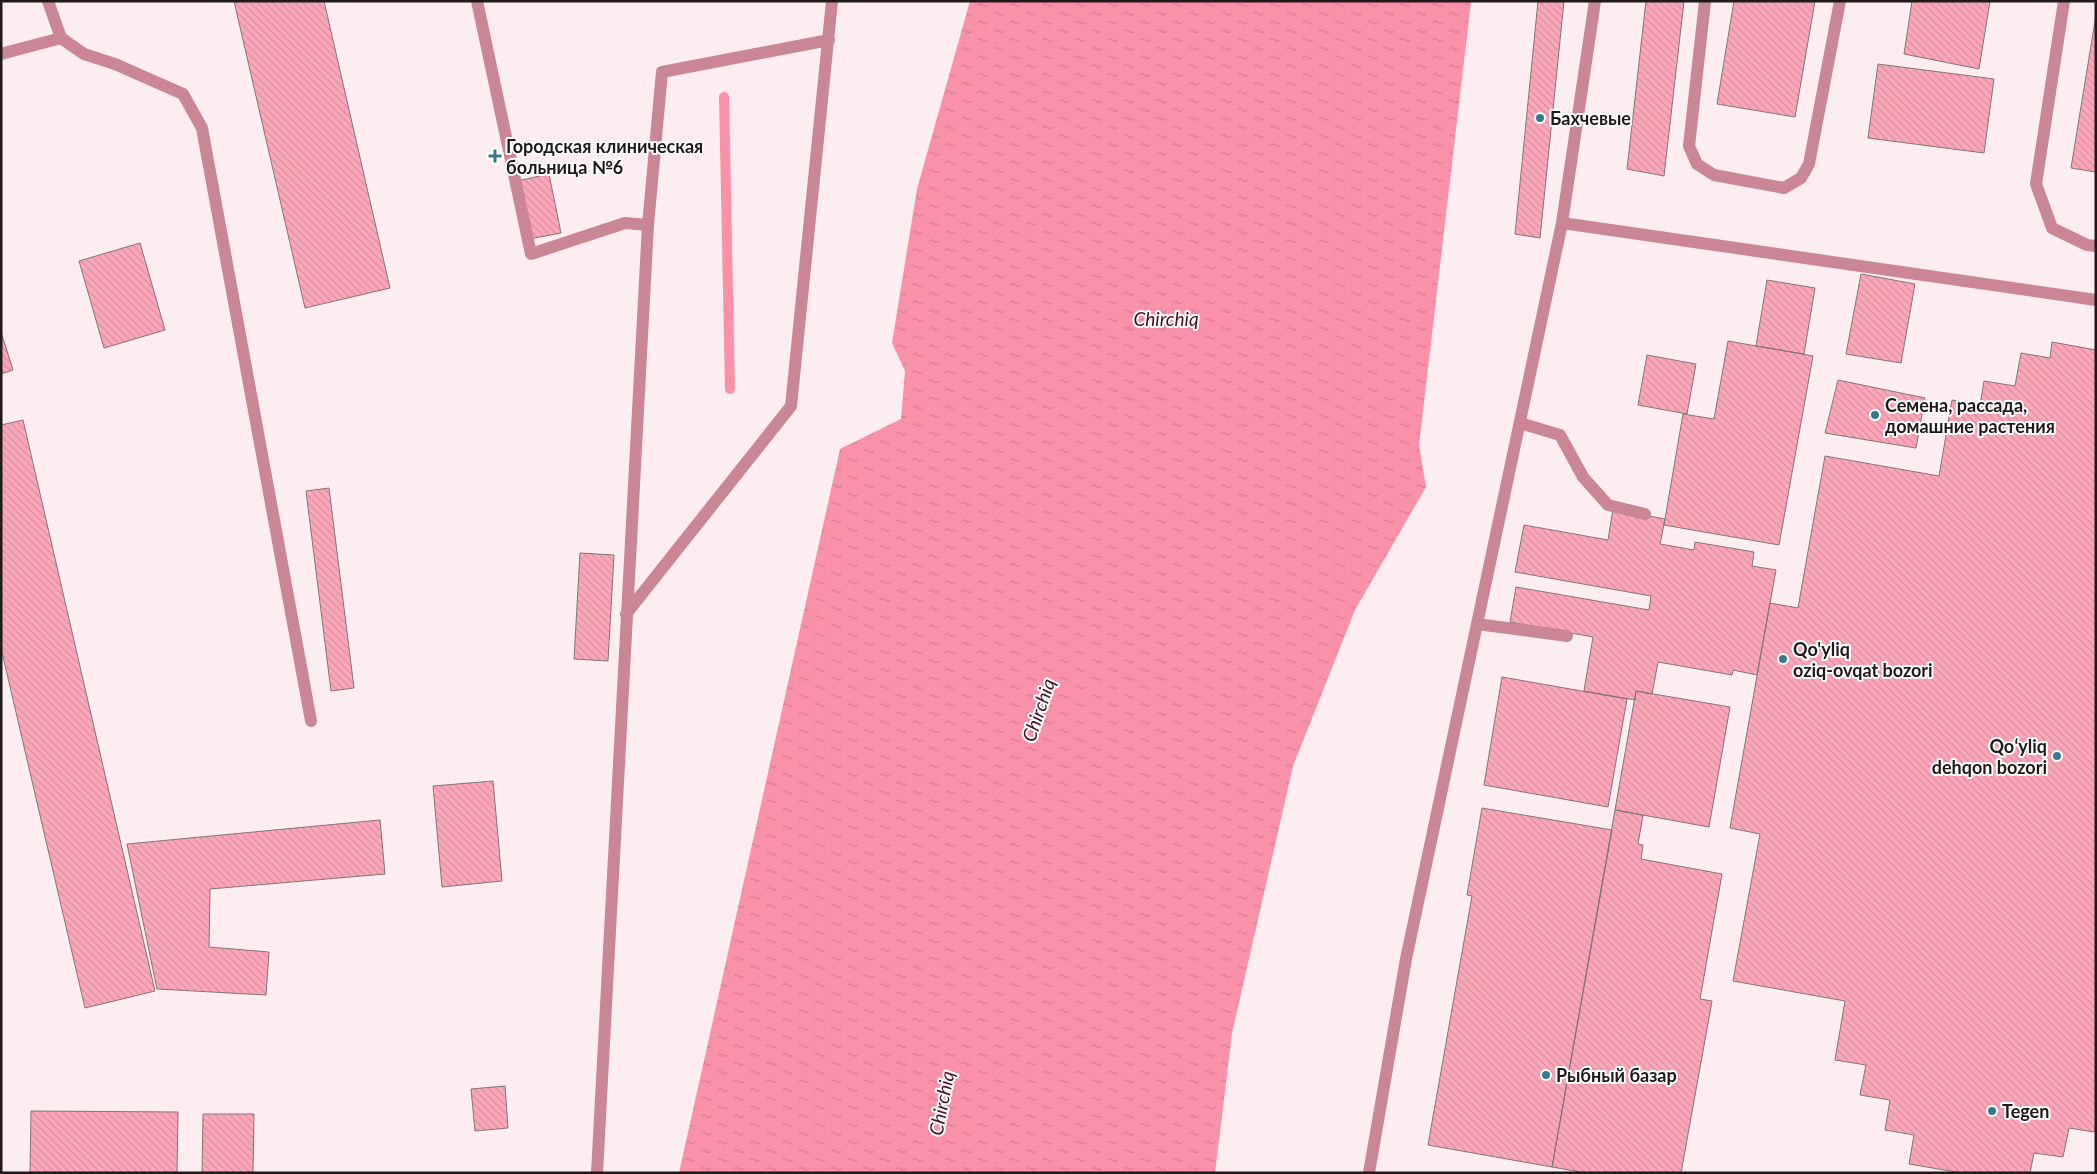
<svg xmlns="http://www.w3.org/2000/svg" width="2097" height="1174" font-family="Lato,sans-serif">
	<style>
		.water { fill: url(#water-ripples) }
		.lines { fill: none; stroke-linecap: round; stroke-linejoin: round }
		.stream { stroke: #f991a8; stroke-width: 10 }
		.building { fill: url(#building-back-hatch); stroke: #857376 }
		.service { stroke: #ca8694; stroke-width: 12 }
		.poi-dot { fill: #367a8a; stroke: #fff; stroke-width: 2 }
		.labels { text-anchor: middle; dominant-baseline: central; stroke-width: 4; stroke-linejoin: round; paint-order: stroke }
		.poi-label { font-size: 18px; font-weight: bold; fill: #20191a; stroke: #fff; text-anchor: start }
		.water-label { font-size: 19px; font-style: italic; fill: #4c0c22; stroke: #fff }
	</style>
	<defs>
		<pattern id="water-ripples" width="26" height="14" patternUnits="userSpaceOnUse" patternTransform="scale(1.25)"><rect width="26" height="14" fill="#f991a8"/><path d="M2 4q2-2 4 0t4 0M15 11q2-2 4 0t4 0" fill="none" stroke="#d57c90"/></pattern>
		<pattern id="building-back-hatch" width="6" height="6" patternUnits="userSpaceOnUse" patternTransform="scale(1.25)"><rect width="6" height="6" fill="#fca7b9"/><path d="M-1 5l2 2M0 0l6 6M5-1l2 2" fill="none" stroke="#d88f9e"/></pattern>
	</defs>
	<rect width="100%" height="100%" fill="#fdedf0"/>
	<path class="water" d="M970 1H1471L1419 445 1426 487 1355 610 1293 766 1232 1033 1215 1173H679L840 449 901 419 905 371 892 343 917 189Z"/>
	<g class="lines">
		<path class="stream" d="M724 97 730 389"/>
	</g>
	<path class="building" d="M234 1H324L390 288 305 308Z
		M1538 1H1564L1540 238 1515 234Z
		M1646 1H1684L1664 176 1627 169Z
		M1734 1H1815L1795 117 1717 104Z
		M1912 1H1990L1979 69 1904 54Z
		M2096 15V172L2071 168Z
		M1878 64 1994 79 1984 153 1868 138Z
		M549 174 561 233 529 239 517 181Z
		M140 243 165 330 104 348 79 261Z
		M1861 274 1915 284 1901 363 1846 354Z
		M1767 280 1815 288 1804 354 1756 346Z
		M1 332 13 370 1 374Z
		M1728 341 1813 356 1779 545 1664 525 1683 414 1714 419Z
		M2052 342 2096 350V1125L2094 1132 2069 1128 2063 1157 2034 1153 2030 1173H1962L1909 1164 1914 1135 1885 1130 1890 1100 1860 1095 1866 1065 1835 1060 1845 1001 1733 981 1760 834 1730 828 1770 603 1798 608 1825 456 1939 476 1952 400 1980 405 1984 381 2015 386 2021 353 2050 358Z
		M1647 355 1696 364 1687 414 1638 405Z
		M1838 380 1925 398 1916 448 1825 433Z
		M23 420 155 991 85 1008 1 648V425Z
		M329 488 354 688 331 691 306 491Z
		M1613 509 1665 519 1660 544 1694 550 1695 542 1754 552 1752 566 1776 570 1757 675 1733 670 1732 675 1658 662 1652 694 1636 691 1635 700 1584 691 1593 637 1510 622 1516 587 1649 610 1651 596 1515 572 1524 525 1608 540Z
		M580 553 614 555 608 661 574 659Z
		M1502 677 1627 699 1608 807 1484 785Z
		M1636 691 1730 707 1709 827 1615 810Z
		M493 781 502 881 442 887 433 786Z
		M1482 808 1612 830 1552 1167 1428 1145 1472 896 1467 895Z
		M1615 810 1643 815 1638 844 1643 845 1641 859 1722 874 1700 999 1712 1001 1681 1173H1586L1552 1167Z
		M380 820 385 874 210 889 209 947 269 952 266 995 157 989 127 844Z
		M505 1086 508 1128 475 1131 471 1089Z
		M31 1111 178 1112 177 1173H30Z
		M203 1114H254L253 1173H202Z"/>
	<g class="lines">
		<path class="service" d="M48 1 61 38 84 54 115 64 183 94 202 128 311 721
			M477 1 531 254 625 223 648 225
			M1705 1 1689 146 1697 164 1714 175 1784 188 1801 178 1809 164 1840 1
			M2064 1 2036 184 2052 228 2087 245 2096 246
			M1 54 61 38
			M1562 223 2096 300
			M1520 423 1560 435 1583 477 1608 505 1645 514
			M626 614 791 406 832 1
			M1477 624 1567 636
			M597 1173 648 225 662 72 829 40
			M1369 1173 1406 959 1562 223 1595 1"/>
	</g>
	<g class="poi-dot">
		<circle cx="1540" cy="118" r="5"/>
		<path d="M492.5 148.5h5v5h5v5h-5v5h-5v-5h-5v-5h5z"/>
		<circle cx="1875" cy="415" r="5"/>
		<circle cx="1783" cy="659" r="5"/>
		<circle cx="2057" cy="756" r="5"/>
		<circle cx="1546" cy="1075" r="5"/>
		<circle cx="1992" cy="1111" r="5"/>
	</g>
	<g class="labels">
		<g class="poi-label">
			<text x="1550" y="118">Бахчевые</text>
			<text x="506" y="146">Городская клиническая<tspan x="506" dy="21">больница №6</tspan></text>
			<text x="1885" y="405">Семена, рассада,<tspan x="1885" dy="21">домашние растения</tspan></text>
			<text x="1793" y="649">Qo'yliq<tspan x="1793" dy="21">oziq-ovqat bozori</tspan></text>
			<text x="2047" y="746" text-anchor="end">Qoʻyliq<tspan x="2047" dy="21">dehqon bozori</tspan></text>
			<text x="1556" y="1075">Рыбный базар</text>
			<text x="2002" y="1111">Tegen</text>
		</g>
		<g class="water-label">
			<text x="1166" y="318">Chirchiq</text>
			<text transform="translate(1038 710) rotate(-71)">Chirchiq</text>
			<text transform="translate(941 1103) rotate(-79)">Chirchiq</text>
		</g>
	</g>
	<rect width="2097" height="1174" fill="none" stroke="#20191a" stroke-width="5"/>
</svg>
